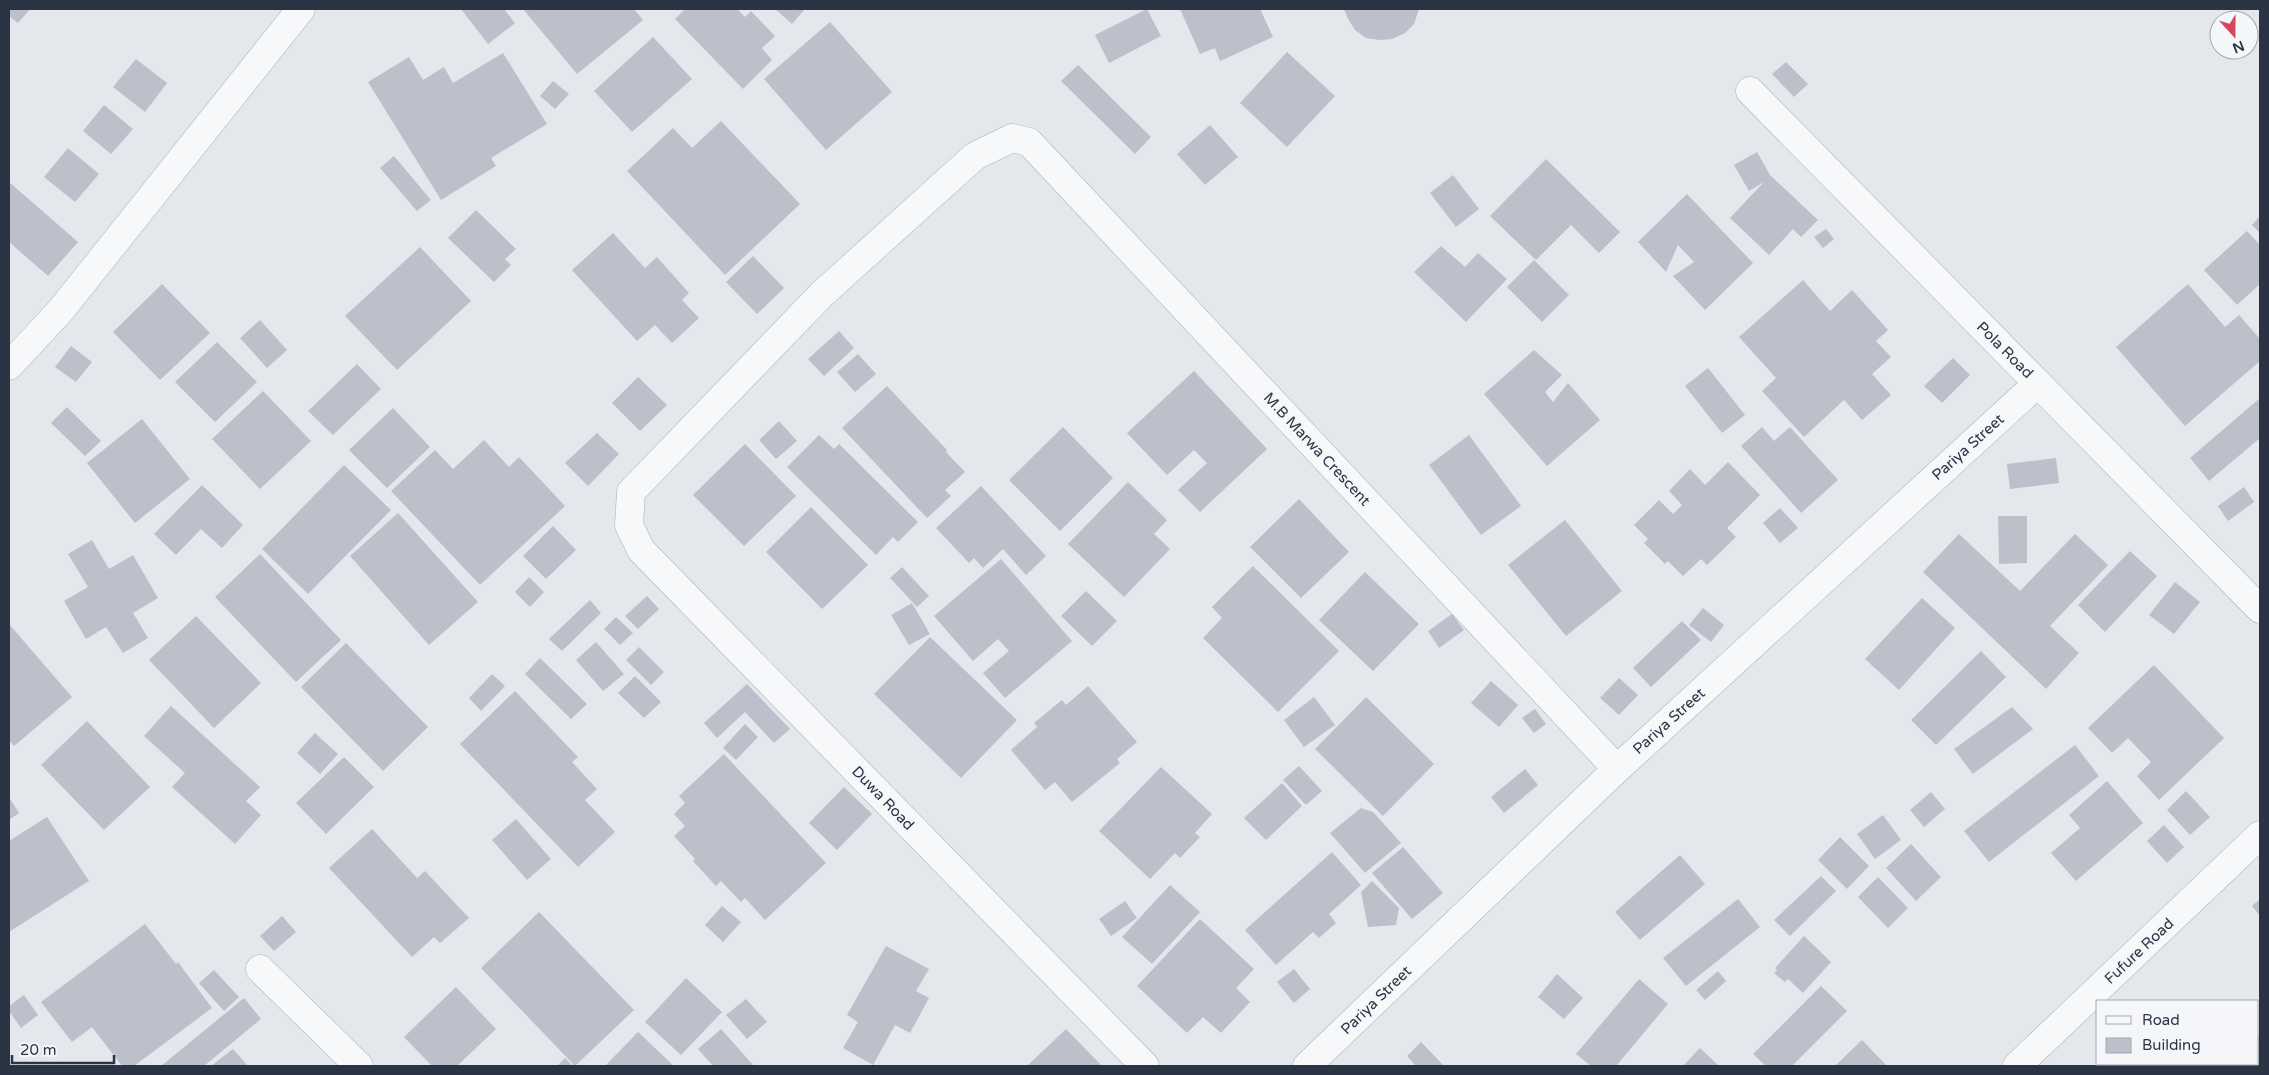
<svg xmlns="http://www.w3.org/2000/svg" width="2269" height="1075" font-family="'Varela Round',sans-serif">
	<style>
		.building { fill: #bbc0ca }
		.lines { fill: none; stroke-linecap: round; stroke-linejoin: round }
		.minor-casing { stroke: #a9aeb7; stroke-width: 29 }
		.minor { stroke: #f7f8fa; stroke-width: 28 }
		.labels { text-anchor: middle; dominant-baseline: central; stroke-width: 4; stroke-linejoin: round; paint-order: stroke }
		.street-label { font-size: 15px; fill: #2b3445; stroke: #f4f6f9 }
	</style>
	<rect width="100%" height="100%" fill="#e4e7ec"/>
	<path class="building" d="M9 9H30L18 23 9 16Z
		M461 9H504L515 23 488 44Z
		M523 9H634L643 20 577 74Z
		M685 9H737L745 17 751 11 775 36 762 48 772 60 743 89 675 19Z
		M775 9H805L792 24Z
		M1147 9 1161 36 1109 63 1095 35Z
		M1180 9H1260L1273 37 1220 61 1215 48 1200 54Z
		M1344 9H1419L1414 24 1405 33 1392 39 1379 40 1366 38 1355 30 1348 19Z
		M830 22 892 92 826 150 764 79Z
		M653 37 692 79 632 132 594 91Z
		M1287 52 1335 96 1287 147 1240 103Z
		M503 53 547 124 491 158 496 166 441 200 368 82 409 57 423 80 444 67 453 83Z
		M136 59 167 83 145 112 113 87Z
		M1786 62 1808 84 1794 97 1772 74Z
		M1078 65 1151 137 1135 154 1061 81Z
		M553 81 569 94 555 109 540 96Z
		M104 105 133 129 111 154 83 131Z
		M721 121 800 204 725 275 627 171 673 128 692 148Z
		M1210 125 1238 157 1205 185 1177 154Z
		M68 148 99 174 75 202 44 177Z
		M1757 152 1770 175 1818 220 1801 237 1793 229 1769 255 1730 218 1764 182 1749 191 1734 165Z
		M394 156 431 200 417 211 380 168Z
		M1546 159 1620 232 1599 253 1571 225 1536 260 1490 216Z
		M1453 175 1479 209 1456 227 1430 193Z
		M9 182 78 242 48 276 9 242Z
		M1687 194 1753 263 1705 310 1673 276 1694 262 1678 245 1666 272 1638 242Z
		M476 210 516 249 505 259 511 265 494 282 448 238Z
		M2260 216V233L2252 225Z
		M1826 229 1834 239 1823 248 1814 237Z
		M2247 231 2260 245V284L2237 305 2204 270Z
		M613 233 645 268 657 257 689 293 682 300 699 318 672 343 655 325 637 341 572 270Z
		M1441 246 1465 267 1478 253 1507 279 1466 322 1414 272Z
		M420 247 471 301 397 370 345 316Z
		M753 256 784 288 757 314 726 282Z
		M1534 260 1569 295 1542 322 1507 287Z
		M1803 280 1830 311 1852 290 1888 330 1876 341 1891 357 1872 374 1891 395 1862 420 1844 400 1804 437 1762 391 1776 378 1739 337Z
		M162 284 210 333 160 380 113 332Z
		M2188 284 2225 327 2239 315 2260 339V361L2185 426 2116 347Z
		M260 320 287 350 267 368 240 338Z
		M839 331 854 348 824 376 808 359Z
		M217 342 257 382 215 422 175 382Z
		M71 346 92 362 76 382 55 367Z
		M1534 350 1562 375 1545 392 1553 402 1568 383 1600 420 1547 466 1484 394Z
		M858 354 876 374 855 392 837 372Z
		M1953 358 1970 375 1942 403 1924 386Z
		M357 364 381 389 333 435 308 411Z
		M1708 368 1745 415 1722 433 1685 386Z
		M1194 371 1267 449 1200 512 1178 490 1207 463 1194 450 1167 475 1127 433Z
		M638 377 667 405 640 431 612 403Z
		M887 386 947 450 946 452 965 472 945 490 951 496 927 518 842 428Z
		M263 391 311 441 260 489 212 439Z
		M2260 398V438L2209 481 2190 458Z
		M67 407 101 441 85 456 51 423Z
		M393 408 430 447 387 488 349 450Z
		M142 419 190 479 135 523 87 463Z
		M779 421 797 441 776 459 759 440Z
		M1063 427 1113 478 1060 531 1009 480Z
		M1762 427 1774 441 1790 427 1838 480 1801 513 1741 446Z
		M597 433 619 454 588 486 565 463Z
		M819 435 834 449 839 444 918 522 898 542 893 537 876 555 787 467Z
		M1469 435 1521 506 1481 535 1429 465Z
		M484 440 509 467 519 457 565 506 480 585 391 491 435 450 453 469Z
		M745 444 796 496 744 546 693 495Z
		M2056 458 2059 483 2010 489 2007 464Z
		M1728 462 1760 495 1727 528 1736 537 1707 565 1701 559 1683 576 1668 561 1665 564 1644 543 1648 539 1634 525 1659 500 1673 514 1682 505 1669 491 1690 469 1705 485Z
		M344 465 391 510 308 594 262 549Z
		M1128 482 1167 520 1154 534 1170 549 1124 597 1068 544Z
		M202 485 243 525 222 548 201 529 176 555 154 534Z
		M981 486 1046 556 1026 575 1003 549 983 568 974 558 969 563 936 528Z
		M2244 487 2254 502 2228 521 2218 506Z
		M1299 499 1349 552 1301 598 1250 547Z
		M811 507 868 565 822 609 766 552Z
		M1780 508 1798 528 1780 543 1763 523Z
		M398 513 478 602 429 645 350 556Z
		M1998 516H2027V563L1999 564Z
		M1565 520 1622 591 1566 636 1508 565Z
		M553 526 576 550 546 579 523 556Z
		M1959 534 2020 591 2075 534 2108 565 2050 626 2079 653 2046 689 1923 572Z
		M92 540 109 569 133 555 158 598 133 613 148 638 123 653 106 627 86 639 64 601 88 587 68 554Z
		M2130 551 2157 576 2105 632 2078 605Z
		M260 554 341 640 296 682 215 597Z
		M1001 559 1072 641 1005 698 983 673 1009 651 998 639 973 661 934 616Z
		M1253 566 1339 651 1278 712 1203 638 1222 618 1212 607Z
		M902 567 929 596 917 607 890 578Z
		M1365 572 1419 624 1373 671 1319 620Z
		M529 577 544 592 530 607 515 592Z
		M2175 582 2200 602 2174 634 2149 615Z
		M1086 591 1117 621 1092 646 1061 616Z
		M647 596 659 609 638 629 625 616Z
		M1922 598 1955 628 1899 690 1865 659Z
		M590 600 601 613 562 651 549 639Z
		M912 603 930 634 909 645 891 615Z
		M1703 608 1724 625 1711 642 1689 625Z
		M1452 614 1464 630 1439 648 1428 631Z
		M196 616 261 683 214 728 149 660Z
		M616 617 633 633 620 645 604 629Z
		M1682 621 1701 640 1651 687 1633 668Z
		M9 624 72 697 14 746 9 740Z
		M930 637 1017 720 961 778 874 694Z
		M596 642 624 674 603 691 576 660Z
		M346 643 428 727 383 771 301 687Z
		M639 647 664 672 651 685 626 660Z
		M1981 651 2006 677 1936 745 1911 720Z
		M540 658 587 704 571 719 525 674Z
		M2154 665 2224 738 2159 800 2137 776 2151 762 2128 738 2112 753 2088 728Z
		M492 674 505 686 481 711 469 698Z
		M635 676 661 702 644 718 618 693Z
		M1619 678 1638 695 1619 715 1600 698Z
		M1491 681 1518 705 1499 727 1471 703Z
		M747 684 790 729 774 743 745 712 717 738 704 723Z
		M1088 686 1137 742 1117 759 1120 763 1072 802 1055 782 1045 790 1011 750 1037 727 1034 723 1062 700 1066 705Z
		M515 691 578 757 572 762 597 789 585 800 615 832 578 867 460 744Z
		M1314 697 1335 725 1304 747 1284 720Z
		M1366 697 1434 764 1383 816 1315 749Z
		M171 706 260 787 246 801 261 815 235 844 172 787 185 773 144 736Z
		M2012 707 2033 729 1973 774 1954 749Z
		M1535 709 1546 724 1534 733 1522 718Z
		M87 721 150 787 104 830 41 765Z
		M745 724 758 737 736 760 723 748Z
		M315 733 338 754 320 774 297 753Z
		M2075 745 2099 776 1989 862 1964 831Z
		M724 754 826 863 765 920 745 898 741 902 721 881 716 886 693 861 695 859 674 836 685 826 674 814 685 803 679 796Z
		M344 757 374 787 326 834 296 803Z
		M1299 766 1322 791 1306 805 1283 780Z
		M1161 767 1212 814 1195 833 1200 837 1180 858 1175 853 1150 879 1099 831Z
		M1525 769 1538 785 1504 813 1491 797Z
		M2107 781 2143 823 2076 881 2051 853 2080 828 2069 815Z
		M1282 783 1302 806 1266 840 1244 818Z
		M844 787 872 814 837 850 809 823Z
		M2186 791 2210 817 2190 835 2167 810Z
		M1931 792 1945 809 1924 827 1910 810Z
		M9 797 19 813 9 820Z
		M1361 808 1373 812 1401 843 1365 873 1330 833Z
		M1883 815 1901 840 1875 859 1857 834Z
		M47 817 89 881 9 932V841Z
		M516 819 551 859 527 880 492 840Z
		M2164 825 2184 847 2167 863 2147 841Z
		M372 829 417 878 425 871 469 918 440 943 434 937 412 957 329 868Z
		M1840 837 1869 866 1847 889 1818 860Z
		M1911 844 1941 877 1916 901 1886 868Z
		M1403 847 1443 893 1412 919 1372 873Z
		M1332 852 1361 885 1329 914 1336 923 1319 938 1313 932 1276 965 1245 930Z
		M1680 855 1705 884 1640 940 1615 912Z
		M1821 876 1836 891 1790 936 1774 920Z
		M1878 877 1908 908 1888 928 1858 897Z
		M1372 881 1399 908 1396 925 1368 927 1361 892Z
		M1170 885 1200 912 1152 964 1122 937Z
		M1738 899 1760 927 1686 986 1663 958Z
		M2260 899V916L2252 906Z
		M1125 901 1137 918 1111 936 1099 919Z
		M722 906 741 922 723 942 705 925Z
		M539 912 634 1010 575 1066 481 968Z
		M282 916 296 932 274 951 260 936Z
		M1200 919 1254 969 1236 988 1250 1002 1221 1033 1203 1017 1187 1033 1137 986Z
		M145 924 176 964 178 962 212 1008 134 1066H122L92 1027 72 1042 41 1002Z
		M1804 936 1831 962 1803 993 1788 979 1785 982 1774 973 1777 970 1775 968Z
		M886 946 929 969 916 991 929 998 910 1033 895 1025 873 1065 843 1048 858 1022 847 1015Z
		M1294 969 1310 989 1294 1003 1277 982Z
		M214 970 239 997 224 1011 199 983Z
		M1718 971 1726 981 1705 1000 1696 990Z
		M1557 974 1583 998 1564 1019 1538 997Z
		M686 978 722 1012 681 1055 645 1022Z
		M1639 979 1668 1004 1616 1066H1591L1576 1054Z
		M1821 986 1847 1011 1792 1066H1766L1753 1054Z
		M456 987 496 1029 457 1066H432L404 1037Z
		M24 995 38 1015 21 1028 9 1011V1006Z
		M244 998 261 1019 204 1066H161Z
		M746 999 767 1022 747 1039 726 1015Z
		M721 1029 754 1066H713L698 1049Z
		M1066 1029 1102 1066H1027Z
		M638 1032 674 1066H605Z
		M2258 1035H2260V1066H2180V1064H2258Z
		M1862 1040 1887 1066H1835Z
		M1421 1042 1444 1066H1416L1407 1056Z
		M1700 1048 1719 1066H1683Z
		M233 1049 248 1066H211Z
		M565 1058 573 1066H557Z"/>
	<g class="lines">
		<g class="minor-casing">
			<path id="minor" d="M1750 91 2260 609
				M9 366 61 310 301 9
				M260 969 359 1066
				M1145 1066 641 550 629 525 631 492 822 294 975 156 1012 138 1029 142 1617 769
				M1307 1066 1617 769 2038 383
				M2017 1066 2260 835"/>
		</g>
		<use href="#minor" class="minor"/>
	</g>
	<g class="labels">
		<g class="street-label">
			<text transform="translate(2005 350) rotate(45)">Pola Road</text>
			<text transform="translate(1968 447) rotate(-42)">Pariya Street</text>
			<text transform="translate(1317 449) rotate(47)">M.B Marwa Crescent</text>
			<text transform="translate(1669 721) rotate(-42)">Pariya Street</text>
			<text transform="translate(883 798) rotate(46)">Duwa Road</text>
			<text transform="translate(2139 951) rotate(-43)">Fufure Road</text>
			<text transform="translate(1376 1000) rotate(-44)">Pariya Street</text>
		</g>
	</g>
	<rect width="2269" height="1075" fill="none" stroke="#2b3445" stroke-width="20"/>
	<rect x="2096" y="1000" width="162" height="65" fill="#f4f6f9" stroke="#a4a8b1"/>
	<rect x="2106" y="1016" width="25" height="8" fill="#f7f8fa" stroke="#a4a8b1"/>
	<text x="2142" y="1025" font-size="15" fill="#2b3445">Road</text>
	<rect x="2106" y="1038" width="25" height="15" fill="#bbc0ca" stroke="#a4a8b1"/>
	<text x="2142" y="1050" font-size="15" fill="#2b3445">Building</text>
	<g transform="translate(2234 35) rotate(159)"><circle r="24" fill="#f4f6f9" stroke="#a4a8b1"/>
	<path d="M0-4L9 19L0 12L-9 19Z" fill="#d1495b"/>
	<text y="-8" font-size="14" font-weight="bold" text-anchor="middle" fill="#2b3445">N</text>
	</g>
	<path d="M12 1055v8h102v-8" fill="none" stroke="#2b3445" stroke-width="2.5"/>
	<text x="20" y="1055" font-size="15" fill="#2b3445" stroke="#f4f6f9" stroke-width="4" paint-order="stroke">20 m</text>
</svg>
